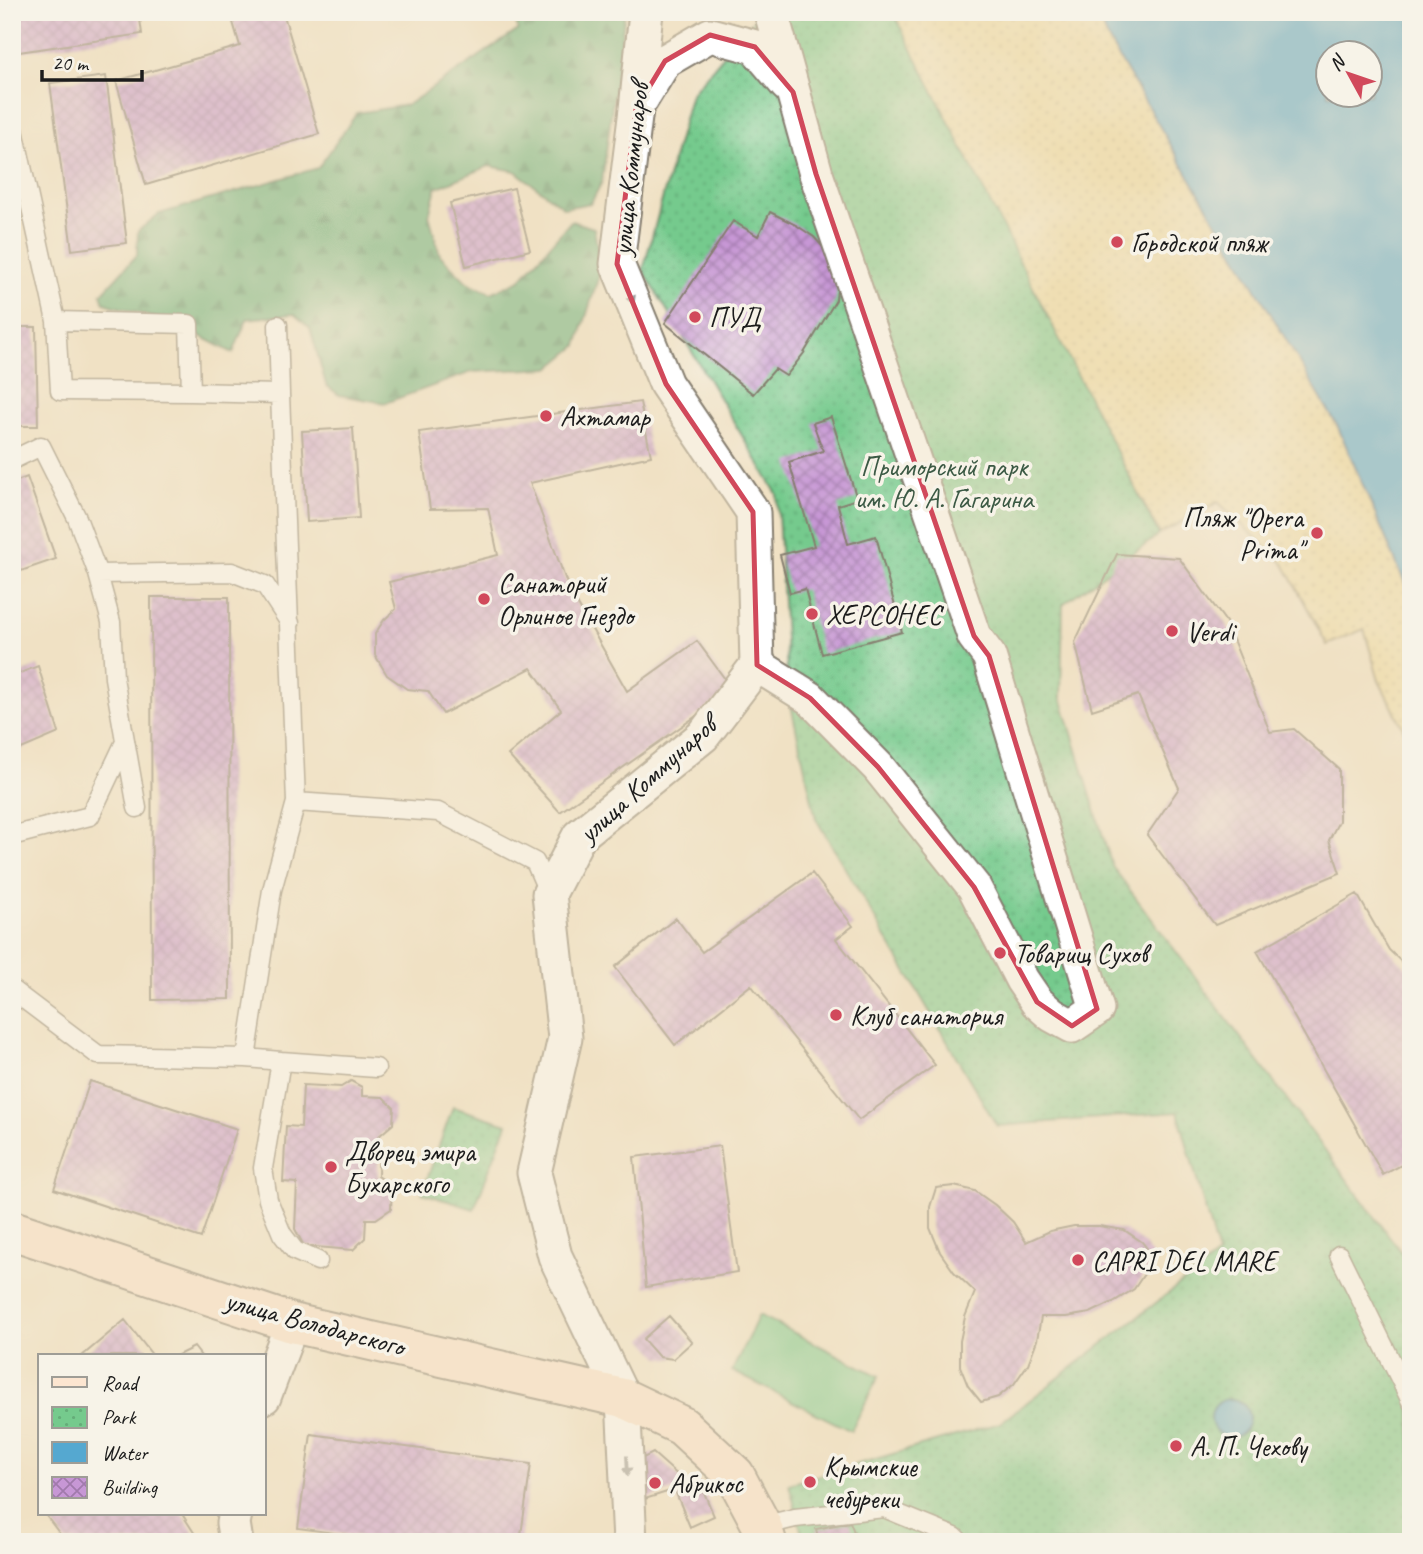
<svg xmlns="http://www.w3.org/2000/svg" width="1423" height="1554" font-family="Caveat,sans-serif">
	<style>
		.forest { fill: url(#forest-firs); stroke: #3e654a; stroke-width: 2 }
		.sand { fill: url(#sand-dots); stroke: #857b5d; stroke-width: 2 }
		.park { fill: url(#park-dots); stroke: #487354; stroke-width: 2 }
		.garden { fill: #75ca8d; stroke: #487354; stroke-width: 2 }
		.water { fill: #55a8d0; stroke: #386276; stroke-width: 2; fill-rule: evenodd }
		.building { fill: url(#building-cross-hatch) }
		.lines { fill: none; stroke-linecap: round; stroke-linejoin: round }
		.lane-casing { stroke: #867e70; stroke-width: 21 }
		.street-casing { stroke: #867e70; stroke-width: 37 }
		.secondary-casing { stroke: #867e70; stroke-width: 42 }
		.lane { stroke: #fff; stroke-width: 18 }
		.street { stroke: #fff; stroke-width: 33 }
		.secondary { stroke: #fce5d0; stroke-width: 38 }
		.oneway { fill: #999 }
		.marked { fill: none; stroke: #d1495b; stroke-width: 5; stroke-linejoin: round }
		.poi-dot { fill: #d1495b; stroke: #f7f3e8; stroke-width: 2.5 }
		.labels { text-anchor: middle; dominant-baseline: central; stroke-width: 7; stroke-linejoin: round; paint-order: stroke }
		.street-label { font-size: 28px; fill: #1c1c1c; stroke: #f7f3e8 }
		.poi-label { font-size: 28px; fill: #1c1c1c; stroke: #f7f3e8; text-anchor: start }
		.park-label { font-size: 28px; fill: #3b5944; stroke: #f7f3e8 }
	</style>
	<defs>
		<pattern id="forest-firs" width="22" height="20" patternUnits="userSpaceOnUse" patternTransform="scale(1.75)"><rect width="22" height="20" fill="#60ae78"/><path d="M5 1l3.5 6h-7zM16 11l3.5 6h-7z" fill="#4e8d62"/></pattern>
		<pattern id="sand-dots" width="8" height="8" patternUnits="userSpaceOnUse" patternTransform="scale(1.75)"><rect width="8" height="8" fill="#eeda9e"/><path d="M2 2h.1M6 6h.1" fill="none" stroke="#ccba88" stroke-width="1.8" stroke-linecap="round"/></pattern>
		<pattern id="park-dots" width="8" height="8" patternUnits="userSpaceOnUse" patternTransform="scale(1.75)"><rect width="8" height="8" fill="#75ca8d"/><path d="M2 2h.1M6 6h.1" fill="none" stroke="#65ad79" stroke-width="1.8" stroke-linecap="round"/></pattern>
		<pattern id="building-cross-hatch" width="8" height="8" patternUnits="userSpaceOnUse" patternTransform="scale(1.75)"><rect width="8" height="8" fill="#c797d5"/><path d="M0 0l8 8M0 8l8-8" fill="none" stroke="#a17aac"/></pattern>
	</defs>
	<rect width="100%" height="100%" fill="#f7f3e8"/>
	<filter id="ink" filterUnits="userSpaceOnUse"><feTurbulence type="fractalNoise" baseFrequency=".0143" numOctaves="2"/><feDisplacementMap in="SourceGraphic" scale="14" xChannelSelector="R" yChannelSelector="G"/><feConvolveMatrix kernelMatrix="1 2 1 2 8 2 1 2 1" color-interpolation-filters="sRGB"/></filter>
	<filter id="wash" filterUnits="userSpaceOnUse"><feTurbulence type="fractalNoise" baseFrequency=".00686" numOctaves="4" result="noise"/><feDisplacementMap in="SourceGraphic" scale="28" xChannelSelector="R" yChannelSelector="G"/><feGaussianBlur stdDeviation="1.57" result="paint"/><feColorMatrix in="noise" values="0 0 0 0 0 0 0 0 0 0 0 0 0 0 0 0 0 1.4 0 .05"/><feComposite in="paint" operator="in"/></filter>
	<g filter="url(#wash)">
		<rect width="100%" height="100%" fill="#f0e1c4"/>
		<path class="forest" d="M513 12H625L602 182 591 203 564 208 515 171 489 166 436 188 429 215 440 255 467 282 491 293 520 280 571 221 594 228 601 269 577 346 550 368 472 372 385 403 339 395 326 385 310 328 294 314 247 319 233 353 181 326 104 303 101 294 137 255 138 231 159 214 318 168 357 113 407 105 518 30Z"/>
		<path class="sand" d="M885 12H1097L1109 41 1338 427 1411 597V743L1379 681 1364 629 1327 645 1284 564 1218 502 1160 534Z"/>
		<path class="park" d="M760 12H893L1159 535 1063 604 1061 697 1112 866 1411 1265V1542H804L789 1484 1000 1423 1218 1255 1178 1112 997 1126 816 819 788 692 777 494 643 270 691 94Z
			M453 1107 507 1124 474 1209 422 1193Z"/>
		<path class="garden" d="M759 1315 879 1376 851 1431 732 1371Z"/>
		<path class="water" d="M1097 12H1411V597L1338 427 1109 41ZM1328 52H1370V94H1328Z
			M1211 1418a19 19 0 1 1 38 0a19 19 0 1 1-38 0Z"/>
		<g id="blocks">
			<path class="building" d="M12 12H139L142 34 12 53Z
				M230 12H283L319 134 146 185 116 81 240 46Z
				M106 76 127 243 72 250 50 83Z
				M514 188 530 250 466 266 450 203Z
				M770 212 796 225 814 237 831 256 838 279 836 300 804 353 786 376 775 369 753 394 665 323 733 221 758 236Z
				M12 327H36L38 426H12Z
				M640 402 651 456 530 483 569 589 627 691 697 641 733 690 560 812 508 755 561 710 531 668 443 714 428 691 407 689 387 675 375 655V634L384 620 396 609 389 582 498 555 488 508 430 509 419 432Z
				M831 417 857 499 838 505 848 544 876 536 902 632 822 654 805 589 790 593 780 555 814 546 789 462 823 451 813 423Z
				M353 428 359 518 307 522 302 431Z
				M27 477 56 559 18 572 19 585 12 588V483Z
				M1117 554 1179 558 1226 622 1270 732 1294 729 1339 769V821L1329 840 1340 873 1215 925 1147 835 1179 788 1138 695 1092 710 1075 642Z
				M151 597H229L230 999 152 1000Z
				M38 666 59 733 12 753V669L15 675Z
				M812 873 853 926 836 939 935 1065 859 1120 751 985 675 1045 615 967 676 918 702 952Z
				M1357 894 1389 950 1411 971V1160L1383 1175 1257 951Z
				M90 1081 237 1129 201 1238 54 1189Z
				M351 1081 362 1087V1096L383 1097 394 1108 393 1124 379 1136 378 1176 392 1186 391 1209 376 1219H366L365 1238 353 1250 304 1246 295 1229 297 1183 283 1182 286 1126 301 1127 303 1085 341 1087Z
				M720 1146 737 1272 646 1287 634 1157Z
				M954 1186 975 1191 995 1205 1013 1222 1026 1242 1050 1231 1074 1226H1099L1124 1230 1142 1242 1152 1255 1146 1271 1134 1289 1113 1302 1090 1313 1066 1317H1041L1037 1340 1028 1364 1014 1384 998 1397 981 1402 968 1386 960 1366V1341L965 1317 975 1292 954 1272 940 1252 930 1228V1207L936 1188Z
				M669 1316 692 1342 673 1359 659 1357 643 1339Z
				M125 1320 153 1356H82Z
				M194 1347 201 1356H176Z
				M311 1434 531 1464 520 1542H398L298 1528Z
				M653 1453 689 1485 642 1500 637 1461Z
				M700 1483 714 1516 690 1527 676 1493Z
				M51 1514H182L200 1542H66L47 1517Z
				M850 1522 856 1537 886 1534 915 1538 922 1542H819L816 1529Z"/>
		</g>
	</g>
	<g filter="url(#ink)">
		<use href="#blocks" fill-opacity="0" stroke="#867e70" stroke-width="2"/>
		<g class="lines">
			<g class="lane-casing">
				<path id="lane" d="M12 121 56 321
					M56 321 189 324 191 392 60 391Z
					M278 325 280 394
					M191 392 280 394 296 802 438 812 535 862 549 894
					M12 460 41 446 77 518 98 574 232 572 265 585 290 623
					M98 574 111 622 114 678 137 808
					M12 832 19 834 90 816 124 744
					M12 990 98 1055 246 1058 272 890 296 802
					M246 1058 281 1061 263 1168 268 1200 282 1234 295 1251 318 1261
					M281 1061 376 1068
					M1339 1255 1411 1401
					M762 1526 795 1518 884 1508 955 1537 960 1542"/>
			</g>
			<g class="street-casing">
				<path id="street" d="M641 100 665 61 710 35 755 47 787 85
					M757 665 810 698 878 767 974 887 1022 980 1037 1002 1052 1015 1072 1026 1097 1009 989 656 974 636 816 174 771 12
					M264 1397 292 1323
					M235 1514 233 1523 236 1542
					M630 1542 623 1398 555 1256 534 1173 565 1038 549 894 579 836 703 736 757 665 753 512 666 384 617 264 636 109 646 12"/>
			</g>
			<g class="secondary-casing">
				<path id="secondary" d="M12 1230 292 1323 623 1398 682 1426 735 1475 762 1526 767 1542"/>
			</g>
			<use href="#lane" class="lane"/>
			<use href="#street" class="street"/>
			<use href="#secondary" class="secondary"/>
		</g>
		<defs><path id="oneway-solid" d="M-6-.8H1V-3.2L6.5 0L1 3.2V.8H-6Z" transform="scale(1.75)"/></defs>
		<g class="oneway">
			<use href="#oneway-solid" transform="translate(630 295) rotate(68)"/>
			<use href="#oneway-solid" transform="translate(627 1466) rotate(87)"/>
		</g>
	</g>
	<path d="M0 0H1423V1554H0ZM710 35 755 47 793 92 816 174 974 636 989 656 1097 1009 1072 1026 1037 1002 974 887 878 767 810 698 757 665 753 512 666 384 617 264 636 109 665 61Z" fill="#f0e1c4" fill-opacity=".55" fill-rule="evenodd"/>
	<path class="marked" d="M710 35 755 47 793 92 816 174 974 636 989 656 1097 1009 1072 1026 1037 1002 974 887 878 767 810 698 757 665 753 512 666 384 617 264 636 109 665 61Z"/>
	<g class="poi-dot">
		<circle cx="1117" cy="242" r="7"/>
		<circle cx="695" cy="317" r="7"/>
		<circle cx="546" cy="416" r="7"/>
		<circle cx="1317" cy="533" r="7"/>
		<circle cx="484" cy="599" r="7"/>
		<circle cx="812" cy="614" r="7"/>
		<circle cx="1172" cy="631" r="7"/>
		<circle cx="1000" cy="953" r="7"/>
		<circle cx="836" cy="1015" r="7"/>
		<circle cx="331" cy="1167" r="7"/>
		<circle cx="1078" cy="1260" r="7"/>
		<circle cx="1176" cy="1446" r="7"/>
		<circle cx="810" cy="1482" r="7"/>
		<circle cx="655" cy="1483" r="7"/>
	</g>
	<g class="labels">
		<g class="street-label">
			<text transform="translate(630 169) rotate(-84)">улица Коммунаров</text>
			<text transform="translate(647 779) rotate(-42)">улица Коммунаров</text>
			<text transform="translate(315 1323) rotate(15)">улица Володарского</text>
		</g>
		<g class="poi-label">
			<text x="1131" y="242">Городской пляж</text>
			<text x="709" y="317">ПУД</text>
			<text x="560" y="416">Ахтамар</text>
			<text x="1303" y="517" text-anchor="end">Пляж "Opera<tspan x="1303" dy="32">Prima"</tspan></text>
			<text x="498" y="583">Санаторий<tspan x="498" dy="32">Орлиное Гнездо</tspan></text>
			<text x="826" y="614">ХЕРСОНЕС</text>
			<text x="1186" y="631">Verdi</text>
			<text x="1014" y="953">Товарищ Сухов</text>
			<text x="850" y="1015">Клуб санатория</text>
			<text x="345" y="1151">Дворец эмира<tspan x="345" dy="32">Бухарского</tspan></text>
			<text x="1092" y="1260">CAPRI DEL MARE</text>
			<text x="1190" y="1446">А. П. Чехову</text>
			<text x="824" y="1466">Крымские<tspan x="824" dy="32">чебуреки</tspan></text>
			<text x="669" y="1483">Абрикос</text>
		</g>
		<g class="park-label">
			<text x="944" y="466">Приморский парк<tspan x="944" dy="32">им. Ю. А. Гагарина</tspan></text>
		</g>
	</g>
	<rect width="1423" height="1554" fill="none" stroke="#f7f3e8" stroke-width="42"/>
	<rect x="38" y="1354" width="228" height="161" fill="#f7f3e8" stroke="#9f9d96" stroke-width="2"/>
	<rect x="52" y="1377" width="35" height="10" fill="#fce5d0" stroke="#9f9d96" stroke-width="2"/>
	<text x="102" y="1390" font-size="21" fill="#1c1c1c">Road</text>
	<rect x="52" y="1407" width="35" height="21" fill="url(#park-dots)" stroke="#9f9d96" stroke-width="2"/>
	<text x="102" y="1424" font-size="21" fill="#1c1c1c">Park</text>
	<rect x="52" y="1442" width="35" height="21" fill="#55a8d0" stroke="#9f9d96" stroke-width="2"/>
	<text x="102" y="1460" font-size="21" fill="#1c1c1c">Water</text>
	<rect x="52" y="1477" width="35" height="21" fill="url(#building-cross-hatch)" stroke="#9f9d96" stroke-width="2"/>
	<text x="102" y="1494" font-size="21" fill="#1c1c1c">Building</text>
	<g transform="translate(1349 74) rotate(310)"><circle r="33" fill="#f7f3e8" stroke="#9f9d96" stroke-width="2"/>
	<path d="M0-5L12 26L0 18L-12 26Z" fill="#d1495b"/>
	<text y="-10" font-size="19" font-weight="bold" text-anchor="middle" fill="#1c1c1c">N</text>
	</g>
	<path d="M42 70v10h100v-10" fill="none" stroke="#1c1c1c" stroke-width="3.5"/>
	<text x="52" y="70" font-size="21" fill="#1c1c1c" stroke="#f7f3e8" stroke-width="5" paint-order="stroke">20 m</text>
</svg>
